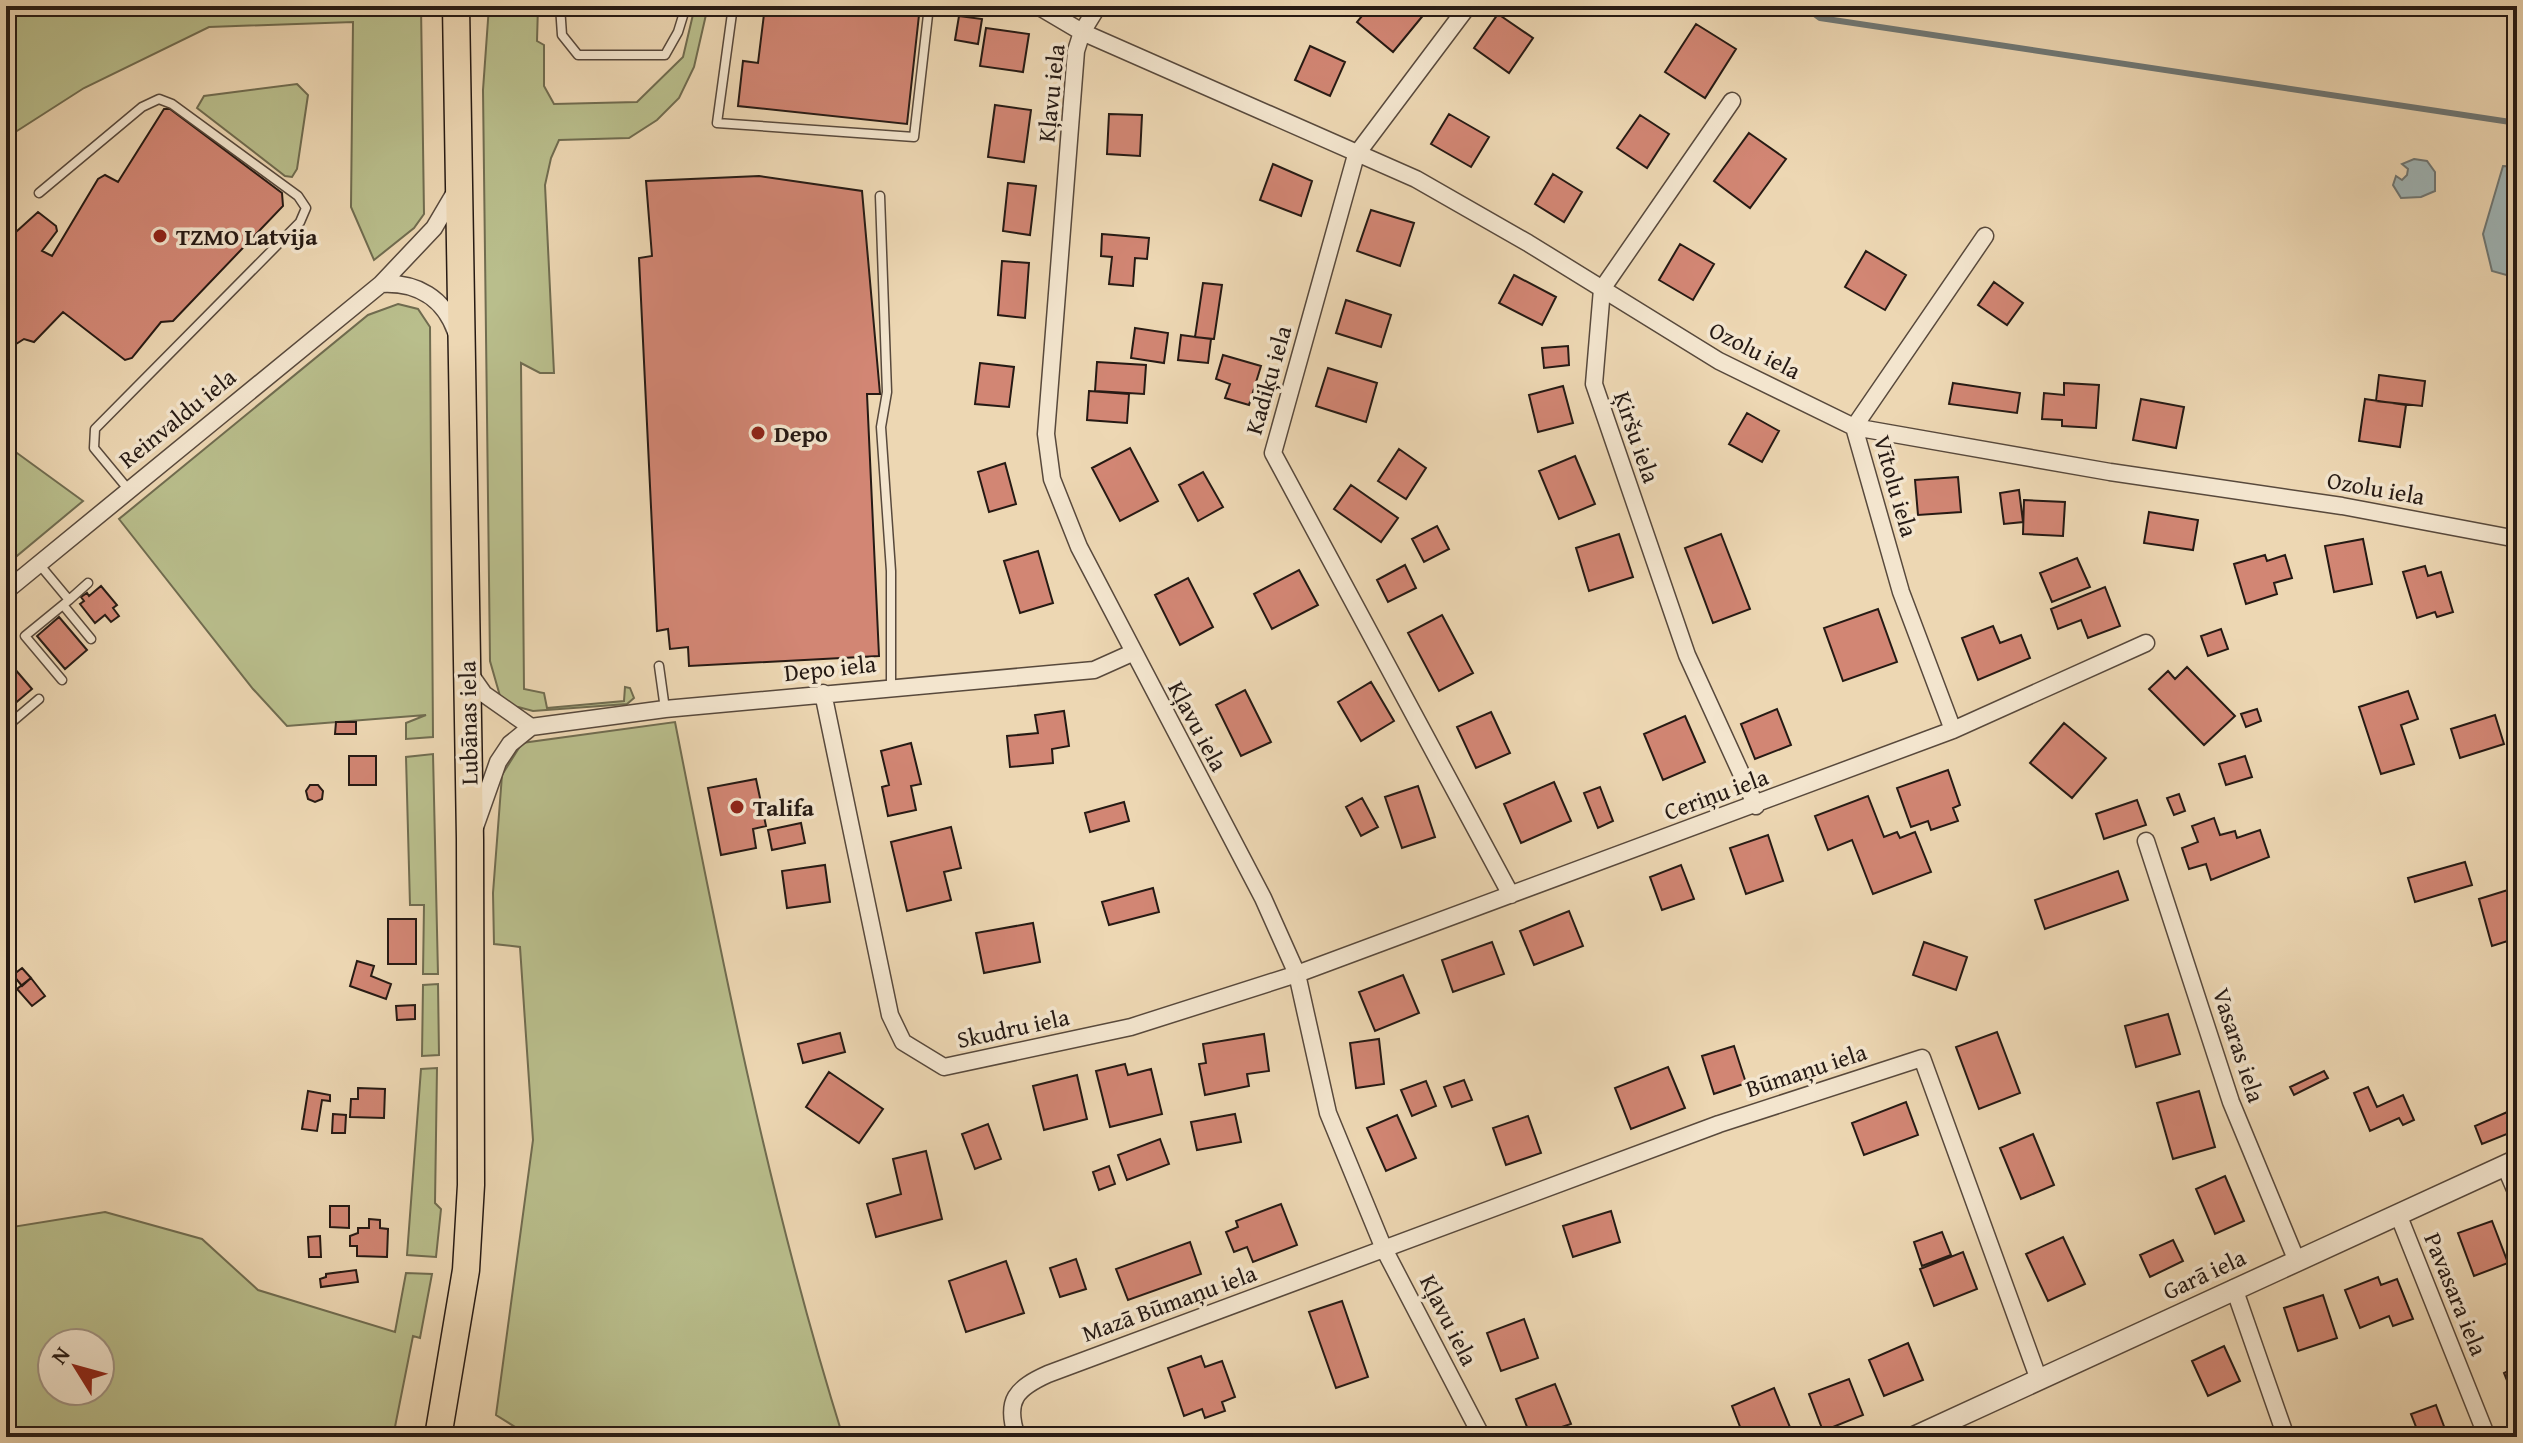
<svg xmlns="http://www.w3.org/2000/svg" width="2523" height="1443" font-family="'Gentium Book Plus',serif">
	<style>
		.green { fill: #b9be8c; stroke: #706c50; stroke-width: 2; fill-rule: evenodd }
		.water { fill: #9fb6b8; stroke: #6f7876; stroke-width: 2 }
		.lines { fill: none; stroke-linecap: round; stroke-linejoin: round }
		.stream { stroke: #6f7876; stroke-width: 6 }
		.building { fill: #d28674; stroke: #261a14; stroke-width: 2 }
		.service-casing { stroke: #58493c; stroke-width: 11 }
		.minor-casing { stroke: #58493c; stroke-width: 19 }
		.tertiary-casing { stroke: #58493c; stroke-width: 23 }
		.primary-casing { stroke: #261a14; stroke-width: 29 }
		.service { stroke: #f3e5ce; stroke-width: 8 }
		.minor { stroke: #f3e5ce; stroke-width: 16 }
		.tertiary { stroke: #f3e5ce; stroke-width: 20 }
		.primary { stroke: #edd7b3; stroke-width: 26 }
		.poi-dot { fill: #8f2418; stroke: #f3e5ce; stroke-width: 3 }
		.labels { text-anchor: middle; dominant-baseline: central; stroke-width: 7; stroke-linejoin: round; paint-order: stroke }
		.street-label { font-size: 24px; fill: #261a14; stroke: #f3e5ce }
		.poi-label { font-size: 24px; font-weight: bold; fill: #261a14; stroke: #f3e5ce; text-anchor: start }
	</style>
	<rect width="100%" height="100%" fill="#edd7b3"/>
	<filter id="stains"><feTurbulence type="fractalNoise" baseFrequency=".0025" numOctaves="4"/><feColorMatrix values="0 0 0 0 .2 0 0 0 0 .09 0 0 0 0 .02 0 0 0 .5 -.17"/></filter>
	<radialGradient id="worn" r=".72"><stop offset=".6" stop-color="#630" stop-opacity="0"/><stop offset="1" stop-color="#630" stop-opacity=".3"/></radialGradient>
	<path class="green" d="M6 6H421L424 214 414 228 374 260 351 207 353 22 209 27 84 88 6 138Z
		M489 6H538L537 41 544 45V86L554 104 637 102 683 57 695 6H708L694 67 679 98 657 120 629 138 559 140 551 158 545 185 554 373H540L521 363 524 689 544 693 547 708 624 701 625 687 630 688 634 698 627 704 533 711 518 707 516 711 500 696 490 661 483 90Z
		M297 84 308 95 297 169 292 177 285 176 197 108 204 96Z
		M398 304 418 309 430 327 433 737 406 739V723L426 715 287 726 253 689 119 519 368 315Z
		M6 445 83 501 6 565Z
		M675 722C722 962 770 1204 843 1437H531L496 1415 533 1140 520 947 494 944 493 893 502 775 522 743Z
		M433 754 438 974H423L424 905H410L406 757Z
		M438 984 439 1055 422 1056 423 985Z
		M437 1068 435 1203 441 1209 436 1257 407 1255 421 1069Z
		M105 1212 202 1239 258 1290 395 1332 406 1273 432 1274 420 1338 413 1336 393 1437H6V1228ZM52 1343H100V1391H52Z"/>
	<path class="water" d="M2414 159 2427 161 2435 172V191L2421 197 2401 198 2393 185 2396 176 2402 180 2407 175 2408 169 2402 164Z
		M2503 166 2517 167V278L2492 271 2483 234Z"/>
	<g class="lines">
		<path class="stream" d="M1804 6 1820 18 2517 123"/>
	</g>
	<path class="building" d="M765 6H920L907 124 738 106 743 61 758 63Z
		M1370 6H1428L1430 7 1393 52 1357 22Z
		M1498 14 1533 38 1509 73 1474 48Z
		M959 16 982 19 978 44 955 40Z
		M1696 24 1736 49 1705 98 1665 72Z
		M986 28 1029 34 1023 72 980 66Z
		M1310 46 1345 62 1330 96 1295 80Z
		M995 105 1031 110 1024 162 988 157Z
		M164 109H170L282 193 283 206 173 321 161 322 132 358 125 360 63 312 34 342 24 339 16 344 6 336V241L38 212 56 226 57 231 42 251 52 256 98 179 105 175 118 182Z
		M1109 114 1142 115 1140 156 1107 154Z
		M1449 114 1489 137 1471 167 1431 144Z
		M1640 115 1669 134 1647 168 1617 148Z
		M1749 133 1786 159 1750 208 1714 181Z
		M1273 164 1312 181 1301 216 1260 200Z
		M1553 174 1582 192 1564 222 1535 204Z
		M759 176 862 191 880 394H867L879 656 689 666 688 647 670 649 668 629 657 631 639 258 652 256 646 181Z
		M1008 183 1036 186 1030 235 1003 231Z
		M1371 210 1414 223 1400 266 1357 251Z
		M1102 234 1149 238 1147 259 1135 258 1133 286 1109 284 1112 257 1101 256Z
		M1680 244 1714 264 1693 300 1659 280Z
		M1866 251 1906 275 1885 310 1845 287Z
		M1002 261 1029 263 1025 318 998 315Z
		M1514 275 1556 297 1542 325 1499 303Z
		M1994 282 2023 303 2007 325 1978 305Z
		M1203 283 1222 285 1214 339 1195 337Z
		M1346 300 1391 315 1381 347 1336 333Z
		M1135 328 1168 333 1164 363 1131 358Z
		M1181 335 1211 339 1208 363 1178 360Z
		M1568 346 1569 365 1544 368 1542 348Z
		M1223 355 1261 366 1249 405 1225 398 1230 384 1216 379Z
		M1097 362 1146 365 1144 394 1095 391Z
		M980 363 1014 367 1009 407 975 404Z
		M1328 368 1377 383 1366 422 1316 406Z
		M2379 375 2425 381 2422 406 2376 401Z
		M1953 383 2020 393 2017 413 1949 404Z
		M2064 383 2099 385 2096 428 2062 426V420L2042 419 2044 393 2064 395Z
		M1563 386 1573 423 1538 432 1529 395Z
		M1089 391 1129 394 1127 423 1087 420Z
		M2141 399 2184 407 2176 448 2133 440Z
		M2365 399 2406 405 2400 447 2359 441Z
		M1747 413 1779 431 1762 462 1729 444Z
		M1130 448 1158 501 1120 521 1092 468Z
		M1399 449 1426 468 1406 499 1378 481Z
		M1575 456 1595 504 1559 519 1539 471Z
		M1005 463 1016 504 989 512 978 472Z
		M1203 472 1223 507 1198 521 1179 485Z
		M1958 477 1961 512 1918 515 1915 480Z
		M1351 485 1398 518 1381 542 1334 509Z
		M2019 490 2023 522 2004 524 2000 493Z
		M2024 500 2065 502 2063 536 2023 534Z
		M2149 512 2198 520 2193 550 2144 543Z
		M1437 526 1449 549 1424 562 1412 539Z
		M1619 534 1633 577 1589 591 1576 548Z
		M1721 534 1750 609 1713 623 1685 548Z
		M2363 539 2372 584 2334 592 2325 546Z
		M1038 551 1053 603 1020 613 1004 561Z
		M2265 555 2267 561 2285 555 2292 578 2274 583 2277 594 2246 604 2234 564Z
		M2077 558 2090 587 2052 602 2040 573Z
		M1405 565 1416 588 1388 602 1377 580Z
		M2425 566 2428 576 2441 572 2453 612 2437 617 2435 612 2417 618 2403 572Z
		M1299 570 1318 605 1272 629 1254 594Z
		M1188 578 1213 627 1180 645 1155 595Z
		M101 586 117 605 113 608 119 616 111 622 105 615 95 623 80 604 84 601 81 597 87 593 89 596Z
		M2105 587 2120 626 2088 638 2081 620 2058 629 2051 609Z
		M1878 609 1897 662 1843 681 1824 628Z
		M1442 615 1473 673 1439 691 1408 633Z
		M59 617 87 650 65 669 37 636Z
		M1993 626 2000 643 2021 635 2030 658 1978 680 1962 638Z
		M2221 629 2228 649 2208 656 2201 636Z
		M2187 667 2235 716 2204 745 2149 689 2168 671 2175 679Z
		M14 668 32 689 6 711V674Z
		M1371 682 1394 721 1361 741 1338 702Z
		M1245 690 1271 742 1241 756 1216 705Z
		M2408 691 2418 719 2401 725 2414 764 2381 774 2359 707Z
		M1777 709 1791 745 1755 759 1741 724Z
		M2257 709 2261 721 2246 727 2241 714Z
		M1064 711 1069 746 1052 749 1053 763 1010 767 1007 736 1038 733 1035 715Z
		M1491 712 1510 753 1476 768 1457 727Z
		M2495 715 2504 744 2460 758 2451 729Z
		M1685 716 1705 762 1663 780 1644 734Z
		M336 722H356V734H335Z
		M2064 723 2106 758 2072 798 2030 763Z
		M911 743 921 784 911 786 916 810 888 816 882 787 889 785 881 751Z
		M349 756H376V785H349Z
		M2245 756 2252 777 2226 785 2219 764Z
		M1948 770 1960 805 1953 808 1958 821 1931 830 1928 821 1911 827 1897 788Z
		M756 779 766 826 753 829 756 848 721 855 708 788Z
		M1554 782 1571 821 1521 843 1504 804Z
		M310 785H318L323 791 322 799 315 802 308 799 306 791Z
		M1418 786 1435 837 1402 848 1385 797Z
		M1600 787 1613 821 1598 828 1584 793Z
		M2179 794 2185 811 2174 815 2167 798Z
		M1868 796 1884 837 1897 832 1900 838 1915 832 1931 872 1873 894 1852 840 1828 850 1815 816Z
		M1362 798 1378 827 1361 836 1346 807Z
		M2137 800 2146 825 2104 839 2096 814Z
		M1124 802 1129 821 1090 832 1085 813Z
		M2214 818 2220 835 2235 831 2237 838 2260 830 2269 857 2211 880 2206 864 2189 869 2182 848 2198 842 2192 826Z
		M801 823 805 843 772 850 768 830Z
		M951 827 961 868 944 872 951 900 907 911 891 842Z
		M1768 835 1783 881 1746 894 1730 848Z
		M2465 862 2472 885 2415 902 2408 878Z
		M825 865 830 902 787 908 782 871Z
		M1681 865 1694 899 1662 910 1650 877Z
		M2118 871 2128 900 2045 929 2035 900Z
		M1153 888 1159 912 1109 925 1102 902Z
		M2511 889 2517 908V938L2492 946 2479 899Z
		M1569 911 1583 946 1534 965 1520 931Z
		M388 919H416V964H388Z
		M1033 923 1040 962 984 973 976 933Z
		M1492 942 1504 974 1453 992 1442 960Z
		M1924 942 1967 957 1956 990 1913 975Z
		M357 961 374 966 371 976 391 984 386 999 350 986Z
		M22 968 31 978 22 986 13 975Z
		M1403 975 1419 1013 1375 1031 1359 992Z
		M31 978 45 996 32 1006 17 989Z
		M415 1005V1019L397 1020 396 1006Z
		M2168 1014 2180 1054 2136 1067 2125 1026Z
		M1997 1032 2020 1093 1979 1109 1956 1047Z
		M840 1033 845 1052 803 1063 798 1044Z
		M1264 1034 1269 1071 1247 1074 1249 1086 1205 1095 1199 1064 1206 1063 1203 1044Z
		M1379 1039 1384 1084 1356 1088 1350 1043Z
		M1734 1046 1746 1083 1714 1094 1702 1056Z
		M1125 1064 1128 1075 1151 1069 1162 1114 1110 1127 1096 1071Z
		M1668 1067 1685 1108 1631 1129 1615 1088Z
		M2324 1071 2328 1078 2294 1095 2290 1087Z
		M829 1072 883 1109 859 1143 806 1107Z
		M1077 1075 1087 1119 1044 1130 1033 1086Z
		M1464 1080 1472 1100 1452 1107 1444 1087Z
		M1426 1081 1436 1106 1412 1116 1401 1090Z
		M2368 1087 2377 1107 2403 1095 2414 1120 2403 1125 2399 1118 2370 1131 2354 1093Z
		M358 1088 385 1089 384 1118 350 1117 351 1099H358Z
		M308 1091 330 1095V1101L322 1100 317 1131 302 1129Z
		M2199 1091 2215 1147 2173 1159 2157 1103Z
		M1906 1102 1918 1135 1864 1155 1852 1123Z
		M2512 1110 2517 1130 2482 1144 2475 1126Z
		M333 1114 346 1115 345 1133H332Z
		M1235 1114 1241 1142 1197 1150 1191 1122Z
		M1397 1115 1416 1158 1386 1171 1367 1128Z
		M1528 1116 1541 1153 1506 1165 1493 1128Z
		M988 1124 1001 1159 975 1169 962 1134Z
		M2033 1134 2054 1185 2021 1199 2000 1148Z
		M1160 1139 1169 1164 1127 1180 1118 1155Z
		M926 1151 942 1219 876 1237 867 1204 901 1194 893 1159Z
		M1109 1166 1115 1184 1099 1190 1093 1172Z
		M2225 1176 2244 1221 2215 1234 2196 1189Z
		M1281 1204 1297 1245 1253 1262 1247 1247 1234 1252 1226 1232 1238 1227 1236 1221Z
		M330 1206H349V1228L330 1227Z
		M1611 1211 1620 1242 1573 1257 1563 1226Z
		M369 1219 380 1220V1228L388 1229 387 1257 357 1256V1246H350V1236L358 1233V1228H369Z
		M2492 1221 2508 1263 2474 1276 2458 1233Z
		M1942 1232 1951 1255 1922 1266 1914 1242Z
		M320 1236 321 1257H309L308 1237Z
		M2063 1237 2085 1284 2048 1301 2026 1254Z
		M2173 1240 2183 1261 2150 1277 2140 1255Z
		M1190 1242 1201 1274 1128 1300 1116 1269Z
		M1963 1252 1977 1289 1934 1306 1920 1269Z
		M1076 1259 1086 1289 1060 1297 1050 1268Z
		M1006 1261 1024 1313 966 1332 949 1281Z
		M356 1270 358 1282 321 1287 320 1279 326 1277V1274Z
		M2378 1277 2381 1285 2397 1279 2413 1319 2393 1326 2389 1316 2360 1328 2345 1290Z
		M2323 1295 2337 1338 2298 1351 2284 1308Z
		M1342 1301 1368 1377 1336 1388 1309 1312Z
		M1524 1319 1538 1358 1501 1371 1487 1333Z
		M1908 1343 1923 1380 1884 1396 1869 1360Z
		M2224 1346 2240 1381 2208 1396 2192 1361Z
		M1201 1356 1205 1367 1222 1361 1235 1397 1222 1402 1225 1411 1205 1418 1202 1409 1184 1416 1168 1368Z
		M2517 1367V1405L2504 1373Z
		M1849 1379 1863 1415 1823 1431 1809 1394Z
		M1555 1384 1571 1424 1531 1437 1516 1399Z
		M1774 1388 1794 1437H1744L1732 1406Z
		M2436 1405 2448 1437H2420L2411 1414Z"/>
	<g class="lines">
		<g class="service-casing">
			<path id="service" d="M560 6 562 35 578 55H665L678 32 686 6
				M733 6 717 123 914 137 929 6
				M39 193 142 107 159 99 172 104 298 196 306 208 300 222 95 429 94 448 128 489
				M880 196 887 392 881 427 891 571V686
				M39 564 69 600 25 636 62 680
				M69 600 88 583
				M63 605 91 639
				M659 666 665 709
				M6 727 39 699"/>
		</g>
		<g class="minor-casing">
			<path id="minor" d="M1038 6 1082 32 1416 179 1528 243 1719 361 1854 427 2110 472 2342 506 2517 539
				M1098 6 1082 32 1076 51 1046 434 1052 479 1079 547 1263 898 1297 974 1328 1113 1384 1249 1482 1437
				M1468 6 1356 155 1273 453 1511 895
				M1732 101 1602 289 1594 384 1687 655 1756 806
				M381 284C417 282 444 298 456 332
				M1854 427 1901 592 1953 730
				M1854 427 1985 236
				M6 591 381 284 434 228 457 189
				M470 674 484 694 531 727
				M823 693 890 1015 903 1042 944 1067 1131 1027 1297 974 1953 730 2146 643
				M475 827 498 762 510 744 531 727 665 709 1094 670 1132 653
				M2146 841 2231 1102 2296 1259
				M2505 1166 2517 1194
				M2398 1214 2487 1437
				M2234 1288 2286 1437
				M1017 1437C1004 1400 1017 1388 1048 1374L1719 1124 1922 1058 2039 1380"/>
		</g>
		<g class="tertiary-casing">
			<path id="tertiary" d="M1914 1437 2517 1160"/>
		</g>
		<g class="primary-casing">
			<path id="primary" d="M438 1437 466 1270 471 1185 470 839 456 6"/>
		</g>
		<use href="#service" class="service"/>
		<use href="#minor" class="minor"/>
		<use href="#tertiary" class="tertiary"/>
		<use href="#primary" class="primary"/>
	</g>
	<g class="poi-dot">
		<circle cx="160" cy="236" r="8"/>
		<circle cx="758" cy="433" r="8"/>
		<circle cx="737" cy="807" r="8"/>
	</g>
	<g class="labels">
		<g class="street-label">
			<text transform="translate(1051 93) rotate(-84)">Kļavu iela</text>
			<text transform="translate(1755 350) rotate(27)">Ozolu iela</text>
			<text transform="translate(1268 380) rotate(-74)">Kadiķu iela</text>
			<text transform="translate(177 418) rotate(-39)">Reinvaldu iela</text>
			<text transform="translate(1637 437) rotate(71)">Ķiršu iela</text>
			<text transform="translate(1896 486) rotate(74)">Vītolu iela</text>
			<text transform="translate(2376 488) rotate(10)">Ozolu iela</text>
			<text transform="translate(830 668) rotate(-6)">Depo iela</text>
			<text transform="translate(468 723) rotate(-91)">Lubānas iela</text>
			<text transform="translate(1198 726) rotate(62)">Kļavu iela</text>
			<text transform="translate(1716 794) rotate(-20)">Ceriņu iela</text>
			<text transform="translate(1013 1028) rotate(-12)">Skudru iela</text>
			<text transform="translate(2239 1045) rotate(72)">Vasaras iela</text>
			<text transform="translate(1806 1070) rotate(-18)">Būmaņu iela</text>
			<text transform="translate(2204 1274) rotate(-25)">Garā iela</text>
			<text transform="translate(2456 1294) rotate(68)">Pavasara iela</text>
			<text transform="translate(1169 1303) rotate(-20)">Mazā Būmaņu iela</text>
			<text transform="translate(1449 1320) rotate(63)">Kļavu iela</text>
		</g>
		<g class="poi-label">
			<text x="176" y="236">TZMO Latvija</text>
			<text x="774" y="433">Depo</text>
			<text x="753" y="807">Talifa</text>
		</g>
	</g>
	<rect width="2523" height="1443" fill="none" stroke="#edd7b3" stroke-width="32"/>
	<rect x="8" y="8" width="2507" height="1427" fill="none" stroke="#261a14" stroke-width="4"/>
	<rect x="16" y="16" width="2491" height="1411" fill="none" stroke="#261a14" stroke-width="2"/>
	<g transform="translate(76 1367) rotate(307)"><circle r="38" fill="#f3e5ce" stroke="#a19484" stroke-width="2"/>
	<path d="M0-6L14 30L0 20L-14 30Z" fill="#8f2418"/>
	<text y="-12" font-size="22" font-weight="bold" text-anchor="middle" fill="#261a14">N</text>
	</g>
	<rect width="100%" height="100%" filter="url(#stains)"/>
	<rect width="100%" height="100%" fill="url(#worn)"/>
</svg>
